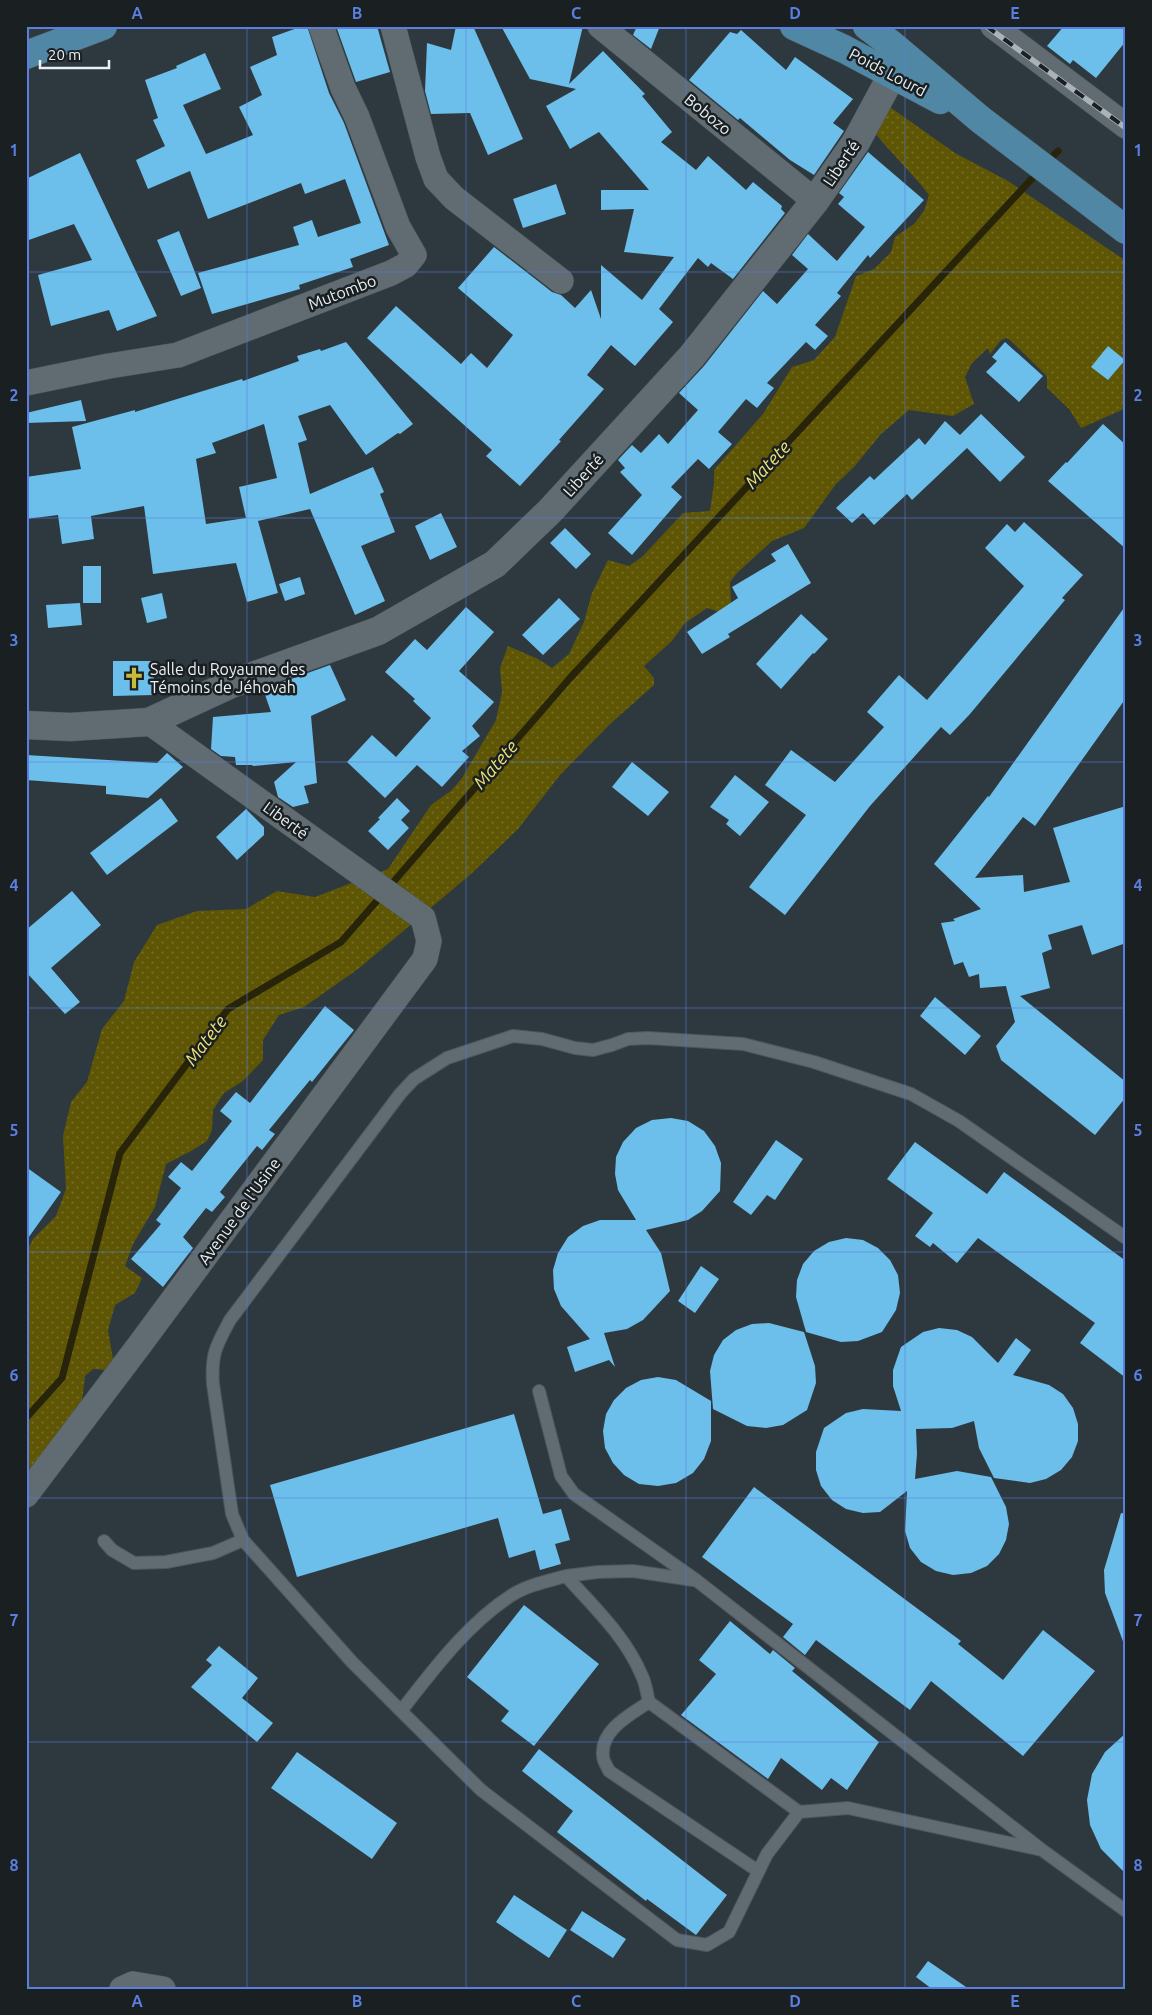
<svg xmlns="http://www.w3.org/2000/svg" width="1152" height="2015" font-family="Ubuntu,sans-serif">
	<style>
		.grass { fill: url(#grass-dots) }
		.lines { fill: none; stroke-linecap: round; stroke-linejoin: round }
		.stream { stroke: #27240a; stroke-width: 7 }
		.building { fill: #6cbeeb; fill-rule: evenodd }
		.lane-casing { stroke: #4d565b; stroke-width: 14 }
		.street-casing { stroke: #4d565b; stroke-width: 26 }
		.secondary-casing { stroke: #4d565b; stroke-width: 29 }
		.primary-casing { stroke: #4d565b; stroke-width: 29 }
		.lane { stroke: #606b72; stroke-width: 12 }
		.street { stroke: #606b72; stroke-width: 25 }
		.secondary { stroke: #606b72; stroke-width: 28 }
		.primary { stroke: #5087a4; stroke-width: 28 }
		.rail-casing { stroke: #abb3b8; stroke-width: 5.5 }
		.rail { stroke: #1a1f22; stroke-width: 4; stroke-dasharray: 11; stroke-linecap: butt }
		.grid { fill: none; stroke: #5a7fe1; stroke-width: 1; stroke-opacity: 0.55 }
		.labels { text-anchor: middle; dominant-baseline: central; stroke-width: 5; stroke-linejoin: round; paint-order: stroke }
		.street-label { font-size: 16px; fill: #eaf1f5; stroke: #1a1f22 }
		.poi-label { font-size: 16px; fill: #eaf1f5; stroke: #1a1f22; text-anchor: start }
		.water-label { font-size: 18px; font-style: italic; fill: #eee375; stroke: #1a1f22 }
		.neatline { fill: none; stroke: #5a7fe1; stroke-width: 2 }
		.grid-label { font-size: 16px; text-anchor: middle; font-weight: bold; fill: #5a7fe1 }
	</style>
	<defs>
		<pattern id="grass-dots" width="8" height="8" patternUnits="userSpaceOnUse" patternTransform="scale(1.25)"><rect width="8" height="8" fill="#5e5604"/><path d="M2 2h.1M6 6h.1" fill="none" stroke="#756f29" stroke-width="1.8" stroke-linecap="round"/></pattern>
	</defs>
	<rect width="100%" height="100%" fill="#2e393f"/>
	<path class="grass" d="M887 105 955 153 1008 181 1126 261V408L1081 428 1069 409 1047 388V376L1011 341 1007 338 1001 340 990 354 988 348 972 363 965 377 974 404 953 416 909 410 881 434 854 467 836 484 804 528 772 541 737 573 730 582 731 604 724 613 707 608 685 623 672 641 644 666 654 678V685L610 724 560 775 518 829 471 874 358 969 304 1007 279 1015 263 1040V1060L243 1081 224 1093 213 1110 212 1130 207 1141 191 1151 166 1164 155 1207 133 1244 125 1266 142 1278 135 1293 115 1305 108 1330 113 1359 108 1370 93 1369 85 1376 82 1401 26 1498V1253L33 1239 56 1216 66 1189 63 1136 71 1102 87 1082 102 1029 124 1001 134 962 157 925 197 911 246 909 277 891 315 897 388 869 431 805 452 790 462 778 496 720 502 692 500 668 508 646 538 659 552 668 569 654 584 622 592 593 608 560 629 566 642 557 683 513 710 511 714 483V470L763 414 792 367 814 360 835 337 856 276 874 269 891 252 895 237 914 224 924 211 929 195C912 172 890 153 873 130Z"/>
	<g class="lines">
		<path class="stream" d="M1046 163 1058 151
			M389 887 570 678 1039 171
			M26 1418 62 1378 120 1153 228 1009 341 942 382 895"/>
	</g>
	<path class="building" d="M303 26H307L329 93 344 123 389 245 350 259 353 267 299 285 300 289 212 314 198 273 299 245 293 227 312 220 318 237 361 223 345 179 305 194 301 183 208 219 190 171 148 189 136 160 165 146 153 120 158 118 145 80 177 68 176 66 205 53 221 89 183 105 206 154 253 135 239 107 262 95 250 67 277 55 272 37Z
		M336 26H377L390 72 356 82Z
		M456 26H473L523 139 488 155 470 113 431 114 425 91 427 43 451 50Z
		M501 26H583L569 84 603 51 645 94 642 96 672 132 661 142 696 170 708 156 746 190 753 182 782 206 781 209 785 213 733 279 711 263 708 267 698 258 659 309 673 322 635 366 611 345 587 375 604 389 559 440 561 441 520 486 486 456 492 450 367 338 396 306 461 364 471 353 487 368 513 335 458 288 494 247 552 292 561 295 575 308 591 290 601 319V265L642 300 674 257 624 252 634 209 601 210V190H649L599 132 570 149 546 106 576 89 530 79Z
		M637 26H660L651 49 633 35Z
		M1064 26H1126V41L1096 78 1073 60 1070 64 1047 46Z
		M741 30 786 70 795 57 853 99 833 123 844 131 814 175 790 160 740 118 738 120 689 80 730 32 737 34Z
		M868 152 924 200 870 258 868 255 837 293 841 296 815 325 828 336 815 350 806 342 767 383 774 388 757 408 746 399 718 432 732 444 709 469 698 459 671 487 682 497 632 555 608 533 642 495 620 472 625 468 618 460 632 445 641 453 659 434 668 444 698 410 679 393 704 366 763 291 777 304 808 269 792 255 808 234 837 261 865 227 838 204 844 197 839 193Z
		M80 153 157 316 117 331 109 310 51 326 38 275 92 260 74 224 26 241V179Z
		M556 184 566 214 523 228 513 199Z
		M179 231 201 288 181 296 157 240Z
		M346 342 413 424 400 434 398 433 366 455 330 405 298 416 307 440 298 443 310 494 373 467 384 492 380 494 395 532 361 546 385 601 355 615 310 509 258 521 278 593 247 602 236 563 153 574 144 506 91 516 94 539 62 544 58 515 26 519V477L81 469 72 427 135 410V412L242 379 243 381 299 361 297 356 320 349 321 351ZM264 424 277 478 239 487 246 518 206 524 196 459 216 453 212 443Z
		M1005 342 1043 376 1019 402 986 372 997 361 992 357Z
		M1108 346 1125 360 1108 380 1091 367Z
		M81 400 86 421 26 423V413Z
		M981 414 1025 457 1000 482 967 448 912 500 907 494 874 525 863 513 852 523 836 508 870 476 874 480 919 438 925 445 945 421 960 435Z
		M1103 424 1126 445V549L1048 481 1066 462 1067 463Z
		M441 513 457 547 430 560 415 526Z
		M1024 522 1083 575 1062 598 1065 600 970 714 950 735 941 727 870 806 785 915 749 887 806 815 765 785 791 750 835 782 884 727 867 712 899 675 927 700 1024 586 985 548 1007 524 1015 532Z
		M565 528 591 554 576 569 550 543Z
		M788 544 811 583 728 634 730 637 702 654 687 632 738 598 732 587 776 561 771 554Z
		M83 566H101V603H83Z
		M300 577 305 594 285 601 279 584Z
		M162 593 167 618 147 623 141 598Z
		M559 598 580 619 543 655 522 635Z
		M80 603 82 625 48 628 46 605Z
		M1126 605V698L1035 826 1023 817 975 878 1023 875 1024 892 1070 882 1053 828 1126 806V943L1092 955 1082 925 1048 935 1052 949 1042 953 1050 988 1020 996 1126 1082V1097L1095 1135 1001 1060 996 1046 1015 1022 1006 986 980 988 979 974 969 977 963 962 954 965 941 923 955 921 953 919 981 909 934 864 988 796 989 797Z
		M466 607 494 632 459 671 494 702 472 726 480 736 462 751 469 757 442 787 417 765 385 798 347 762 372 735 396 757 431 718 413 701 415 699 385 672 415 639 427 650Z
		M801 614 828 639 814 654 813 653 781 689 756 664Z
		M113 661H154V695L113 696Z
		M330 665 346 700 311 716 317 783 304 786 309 803 293 807 278 797 274 782 296 762 253 766 252 765H236L235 757 221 756 211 749 213 717 271 712 263 689Z
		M167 753 183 767 148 798 106 794V786L26 780V755L157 763Z
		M632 762 669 792 648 816 612 787Z
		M735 775 769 802 740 836 726 824 729 820 710 807Z
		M161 798 178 821 107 875 90 853Z
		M397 798 410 811 401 820 409 828 388 850 368 831 380 819 378 818Z
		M246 809 264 827V835L237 860 216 837Z
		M72 891 101 925 51 968 80 1002 65 1014 26 972V930Z
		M935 997 981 1036 965 1055 920 1016Z
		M325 1006 354 1030 312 1082 310 1080 269 1130 275 1134 262 1150 257 1146 220 1192 225 1197 212 1212 206 1208 183 1237 193 1248 163 1287 131 1259 161 1224 156 1220 181 1188 168 1177 181 1162 192 1171 232 1121 220 1111 236 1092 250 1103Z
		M671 1118 688 1121 704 1131 715 1146 721 1163 720 1191 702 1211 688 1220 646 1230 661 1253 670 1291 643 1320 627 1329 604 1333 615 1367 609 1360 575 1372 567 1347 590 1339 561 1306 554 1289 553 1270 558 1253 568 1237 583 1226 600 1220H636L618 1190 615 1174 616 1157 623 1142 636 1128 652 1120Z
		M776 1140 803 1159 775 1200 767 1195 751 1215 733 1202Z
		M915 1142 987 1194 1004 1172 1126 1261V1378L1080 1343 1095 1323 978 1238 957 1263 933 1243 930 1247 915 1236 933 1213 887 1179Z
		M26 1167 61 1192 26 1241Z
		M846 1238 863 1240 878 1248 890 1260 898 1275 900 1293 896 1310 882 1332 858 1341 841 1342 806 1332 796 1297 797 1280 803 1264 814 1251 829 1242Z
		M701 1266 719 1279 695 1313 678 1301Z
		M769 1323 804 1332 815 1366 816 1383 807 1410 783 1425 766 1428 747 1426 713 1409 710 1371 714 1355 723 1340 736 1330 752 1324Z
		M939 1328 957 1330 972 1337 998 1363 1016 1338 1031 1350 1013 1375 1049 1385 1063 1394 1073 1408 1078 1424V1441L1072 1457 1061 1470 1046 1479 1030 1483 994 1478 979 1448 974 1421 952 1428 916 1429 917 1454 915 1479 957 1471 991 1477 1006 1507 1009 1524 1006 1540 999 1554 987 1566 971 1573 953 1575 936 1571 921 1562 910 1548 905 1531 907 1491 880 1512 863 1513 846 1509 832 1500 821 1486 816 1470V1452L824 1428 846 1413 863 1409 901 1411 893 1386V1370L901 1347 923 1332Z
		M658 1377 676 1380 711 1401V1441L704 1459 693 1473 676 1483 658 1486 639 1484 624 1475 613 1463 605 1448 603 1431 606 1414 614 1400 626 1388 641 1380Z
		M514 1414 543 1514 561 1509 570 1540 555 1544 561 1564 540 1570 535 1550 509 1558 498 1518 297 1577 270 1485Z
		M754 1487 961 1641 958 1644 1003 1680 1043 1630 1095 1671 1023 1756 931 1681 910 1710 816 1640 805 1655 783 1637 793 1624 702 1557Z
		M1121 1513 1126 1514V1643L1124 1644 1105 1593 1104 1570Z
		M524 1605 599 1664 534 1746 501 1721 509 1711 467 1677Z
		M730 1621 770 1654 773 1650 795 1668 792 1671 879 1742 847 1790 831 1778 822 1790 781 1758 768 1779 681 1715 716 1674 699 1660Z
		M219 1646 258 1678 242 1698 273 1723 257 1742 191 1687 212 1665 206 1660Z
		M1126 1733V1874L1101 1849 1090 1825 1087 1800 1092 1774 1105 1752Z
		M539 1749 727 1895 696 1935 647 1899 646 1901 557 1832 573 1811 522 1771Z
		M297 1752 397 1823 372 1859 271 1788Z
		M514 1895 567 1930 549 1958 496 1922Z
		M582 1911 626 1939 613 1958 570 1930Z
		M928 1961 969 1989H932L916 1977Z"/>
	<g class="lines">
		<g class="lane-casing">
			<path id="lane" d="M539 1391 561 1476 574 1494 696 1580 1042 1850 1126 1911
				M104 1541 112 1550 134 1563 166 1562 213 1553 243 1540
				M566 1576 598 1572 633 1571 693 1580
				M649 1702C630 1715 600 1730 603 1756 603 1761 607 1766 609 1771L758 1871
				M401 1711 481 1790 677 1940 707 1945 729 1932 767 1854 799 1812
				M1042 1850 848 1808 799 1812 649 1702C647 1694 646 1684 642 1676 626 1637 594 1607 566 1576 548 1581 528 1585 512 1595 468 1623 433 1670 401 1711L352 1662 243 1540 232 1514 213 1384C211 1354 216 1346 230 1320L400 1094 414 1079 447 1058 513 1036 542 1039 575 1048 593 1050 612 1045 628 1039 648 1038 743 1044 814 1062 911 1094 959 1121 1126 1238"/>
		</g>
		<g class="street-casing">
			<path id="street" d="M393 26 428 157 436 179 454 198 561 281
				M600 26 815 201
				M993 26 1126 126
				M26 383 109 366 178 355 391 273 406 265 414 255 398 227 357 117 343 88 321 26
				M26 1495 138 1347 425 959 429 941 423 918 149 722
				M122 1989 133 1984 163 1989"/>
		</g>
		<g class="secondary-casing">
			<path id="secondary" d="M26 725 70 727 149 722 231 684 378 631 495 564 550 511 692 356 815 201 856 142 892 75"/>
		</g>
		<g class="primary-casing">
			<path id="primary" d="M794 26 844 49 940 100
				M867 26 891 44 981 120 1126 230
				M26 55 103 26"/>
		</g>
		<use href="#lane" class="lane"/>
		<use href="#street" class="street"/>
		<use href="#secondary" class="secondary"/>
		<use href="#primary" class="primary"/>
		<g class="rail-casing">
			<path id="rail" d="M986 26 1126 128"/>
		</g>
		<use href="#rail" class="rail"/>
	</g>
	<path class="grid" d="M247 26V1989M466 26V1989M686 26V1989M905 26V1989M26 272H1126M26 518H1126M26 762H1126M26 1008H1126M26 1252H1126M26 1498H1126M26 1742H1126"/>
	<defs>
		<g id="church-bare" transform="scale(1.725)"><path d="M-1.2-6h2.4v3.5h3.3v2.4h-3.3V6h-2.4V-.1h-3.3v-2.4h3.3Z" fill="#c8bb3b" stroke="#1a1f22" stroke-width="2.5" paint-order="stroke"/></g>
	</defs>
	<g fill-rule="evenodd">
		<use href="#church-bare" x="134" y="678"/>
	</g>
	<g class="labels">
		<g class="street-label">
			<text transform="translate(888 72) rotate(28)">Poids Lourd</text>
			<text transform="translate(708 114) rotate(39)">Bobozo</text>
			<text transform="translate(841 163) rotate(-56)">Liberté</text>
			<text transform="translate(342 292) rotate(-21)">Mutombo</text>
			<text transform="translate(583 475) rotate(-48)">Liberté</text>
			<text transform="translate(286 820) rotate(36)">Liberté</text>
			<text transform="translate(239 1211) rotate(-54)">Avenue de l'Usine</text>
		</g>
		<g class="poi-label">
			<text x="150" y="669">Salle du Royaume des<tspan x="150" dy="18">Témoins de Jéhovah</tspan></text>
		</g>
		<g class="water-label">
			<text transform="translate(767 464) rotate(-47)">Matete</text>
			<text transform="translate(495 764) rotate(-49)">Matete</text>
			<text transform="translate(205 1040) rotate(-53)">Matete</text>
		</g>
	</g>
	<rect width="1152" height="2015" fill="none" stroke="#1a1f22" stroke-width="55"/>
	<path d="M40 60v8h69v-8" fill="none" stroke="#eaf1f5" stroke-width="2.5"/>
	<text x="48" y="60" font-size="15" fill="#eaf1f5" stroke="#1a1f22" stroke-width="4" paint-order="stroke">20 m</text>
	<rect x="28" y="28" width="1096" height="1960" class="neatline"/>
	<g class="grid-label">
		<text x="137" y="19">A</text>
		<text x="357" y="19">B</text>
		<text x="576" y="19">C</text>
		<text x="795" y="19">D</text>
		<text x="1015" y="19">E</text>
		<text x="14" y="156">1</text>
		<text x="1138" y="156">1</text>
		<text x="14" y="401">2</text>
		<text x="1138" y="401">2</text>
		<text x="14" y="646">3</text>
		<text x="1138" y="646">3</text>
		<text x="14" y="891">4</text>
		<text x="1138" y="891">4</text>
		<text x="14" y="1136">5</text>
		<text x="1138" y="1136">5</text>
		<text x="14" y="1381">6</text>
		<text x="1138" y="1381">6</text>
		<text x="14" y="1626">7</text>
		<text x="1138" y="1626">7</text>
		<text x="14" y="1871">8</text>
		<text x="1138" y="1871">8</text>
		<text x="137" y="2007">A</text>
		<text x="357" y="2007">B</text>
		<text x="576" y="2007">C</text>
		<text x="795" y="2007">D</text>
		<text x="1015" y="2007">E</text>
	</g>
</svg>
